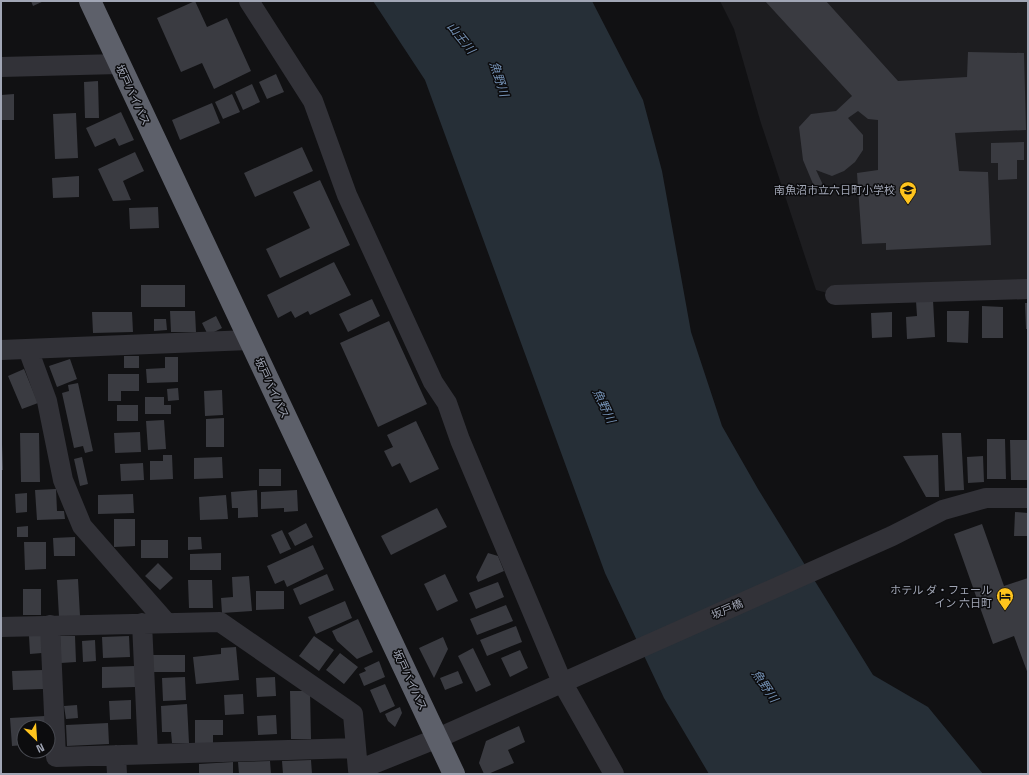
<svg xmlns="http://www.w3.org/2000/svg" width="1029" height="775" font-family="'Space Grotesk','Noto Sans JP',sans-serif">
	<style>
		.built { fill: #1d1d20 }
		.water { fill: #262f37 }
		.building { fill: #3a3b41 }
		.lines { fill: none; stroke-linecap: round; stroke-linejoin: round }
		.minor { stroke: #323238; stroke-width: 20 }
		.highway { stroke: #5d606a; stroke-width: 22 }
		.labels { text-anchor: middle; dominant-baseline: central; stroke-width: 3; stroke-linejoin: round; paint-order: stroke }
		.street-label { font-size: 11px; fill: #a1a6b5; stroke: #0c0c0e }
		.poi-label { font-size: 11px; fill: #a1a6b5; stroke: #0c0c0e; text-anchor: end }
		.water-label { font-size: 12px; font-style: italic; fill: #7491b4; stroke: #0c0c0e }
	</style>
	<rect width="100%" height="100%" fill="#111113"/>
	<path class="built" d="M720 1H1028V289L835 295 816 290 760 120 734 29Z"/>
	<path class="water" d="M373 1H592L643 100 662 171 691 332 722 426 758 489 873 675 928 707 983 774H709L664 698 605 573 425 80Z"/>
	<path class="building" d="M31 1H44L33 6Z
		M195 1 207 27 227 18 251 71 214 89 202 63 181 72 157 18Z
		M765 1H826L898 81 967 77 968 52 1024 53 1026 130 955 133 959 171 988 172 991 245 886 250V243L862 244 857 173 878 170V120L868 119 858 111 848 118 863 135V150L855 162 844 171 832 176 816 170 824 187 816 191 803 160 799 127 811 114 836 111 852 96Z
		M276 74 284 92 267 99 259 82Z
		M98 81 99 118H85L84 82Z
		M252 84 260 102 243 110 235 92Z
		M14 94V120H1V95Z
		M232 94 240 112 223 119 215 102Z
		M212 103 220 123 180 140 172 120Z
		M121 112 134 140 119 146 115 138 95 147 86 128Z
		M76 113 78 158 55 159 53 114Z
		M1024 142V160H1017V179L998 180V163H991V143Z
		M302 147 313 171 255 197 244 173Z
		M135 152 144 171 123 181 131 200 113 201 98 169Z
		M79 176V197L53 198 52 178Z
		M320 180 350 245 280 278 266 249 310 228 293 192Z
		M158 207 159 228 130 229 129 208Z
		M334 262 351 295 310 315 308 311 295 318 291 311 278 318 267 295Z
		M141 285H185V307H141Z
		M372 299 380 316 348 332 339 314Z
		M933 300 935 337 907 339 906 317 917 316 916 301Z
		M1025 303H1028V329H1026Z
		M982 306 1003 307V338H982Z
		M170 311H195L196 332H171Z
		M947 311H969L968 343 947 342Z
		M92 312H132L133 332 93 333Z
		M892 312V337L872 338 871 313Z
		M216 316 222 328 208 335 202 323Z
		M154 319H166L167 330 154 331Z
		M389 321 427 404 378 427 340 343Z
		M124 356H139V368H124Z
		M165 357H178V382L147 383 146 369 165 368Z
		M70 359 77 379 57 387 49 366Z
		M24 369 38 403 22 409 8 376Z
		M108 374H139V391H121V401H108Z
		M78 383 93 451 85 453 83 446 74 448 62 393 69 391 68 385Z
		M178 388 179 400 168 401 167 389Z
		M222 390 223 415 205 416 204 391Z
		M145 397H164V405H171V414H145Z
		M117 405H138V421H117Z
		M224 418V447H206V419Z
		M164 420 166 449 148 450 146 421Z
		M416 421 439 469 410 483 400 463 392 467 384 451 393 447 387 435Z
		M140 432 141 452 115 453 114 433Z
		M20 433H39L40 482H21Z
		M942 433H961L964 490 945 491Z
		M987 439H1005L1006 479H987Z
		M1010 440H1028V480H1011Z
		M1 444H2L3 470H1Z
		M163 455H172L173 479 150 480V461H163Z
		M938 455 939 497H926L903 456Z
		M983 456 984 482 968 483 967 457Z
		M82 457 88 484 80 486 74 459Z
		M222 457 223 478 194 479V458Z
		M143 463 144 480 121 481 120 464Z
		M259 469H281V486H259Z
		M56 489 57 511H64L65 519 37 520 35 490Z
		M257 490 258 517 238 518V508H232L231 492Z
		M297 490 298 511 284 512V508L261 509V492Z
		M27 493V512L16 513 15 494Z
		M133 494 134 513 98 514V495Z
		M226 495 228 519 200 520 199 497Z
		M437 508 447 527 391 555 381 536Z
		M1015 512 1028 513V536H1014Z
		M114 519H135V546L114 547Z
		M306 523 313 537 295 546 288 533Z
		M982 524 1004 586 1028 578V674L1014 636 993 644 954 534Z
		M28 526V537H17V527Z
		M282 530 291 549 280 554 271 535Z
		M75 537V556H54L53 538Z
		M188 537H201L202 549 188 550Z
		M141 540H168V558H141Z
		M24 542H46V569L25 570Z
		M313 545 324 569 287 587 284 580 275 584 267 566Z
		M221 553V570H190V554Z
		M488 553 498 556 504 571 478 582 476 577Z
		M158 563 173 578 160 590 145 576Z
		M327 574 334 590 300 605 293 589Z
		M445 574 458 601 437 611 424 584Z
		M249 576 252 611 222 613 221 598 233 597 232 577Z
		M78 579 80 616 59 617 57 580Z
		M188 580H212L213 608H189Z
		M498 582 504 597 476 609 469 593Z
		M23 589H41V615H23Z
		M256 591H284V609L256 610Z
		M345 601 352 618 316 634 308 617Z
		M506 605 513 621 477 635 470 619Z
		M358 619 373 652 357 659 337 641 332 631Z
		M516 626 522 642 487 656 480 640Z
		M29 636H41L42 653 30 654Z
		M60 636H75L76 662 61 663Z
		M129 636 130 657 103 658 102 637Z
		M314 636 334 650 319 671 299 656Z
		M443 637 448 649 434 678 419 648Z
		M95 640 96 661 83 662 82 641Z
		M236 647 239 680 196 684 193 657 221 654V648Z
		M473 648 491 685 476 692 458 656Z
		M520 650 528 668 510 677 501 658Z
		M340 653 358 667 344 684 326 670Z
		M152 655H185V672H152Z
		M379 661 385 677 364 686 359 674 366 671 364 668Z
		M135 666V687L102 688V667Z
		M43 670V689L13 690 12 671Z
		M458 671 463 683 445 690 440 678Z
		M185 677 186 700 163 701 162 678Z
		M275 677 276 696 257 697 256 678Z
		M385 684 395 706 380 713 370 690Z
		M290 691H310L311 739H291Z
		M243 694 244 714 225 715 224 695Z
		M131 700V719L110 720 109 701Z
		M187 704 189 743H172L171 732H162L161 706Z
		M77 705 78 718 66 719 64 706Z
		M400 707 402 713 395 727 388 721 385 714Z
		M276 715 277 734 258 735 257 716Z
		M45 716 46 727H24V745L12 746 10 718Z
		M195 720H223V735H213V743H195Z
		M108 723 109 744 67 746 66 725Z
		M519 726 525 742 508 750 514 763 488 774H484L479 763 486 741Z
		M311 760 312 774H283L282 761Z
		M270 761 271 774H239L238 762Z
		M233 762V774H199V764Z"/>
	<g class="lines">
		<path class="minor" d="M249 1 313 101 347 195 433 382 447 403 460 440 562 682 614 774
			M1 67 119 64
			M835 295 1028 289
			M28 349 47 401 63 480 82 526 166 622
			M1 350 249 340
			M142 623 148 754
			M50 625 56 757 356 748
			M1 627 220 622 353 714 358 770
			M116 755 117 774
			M359 774 358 770 438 738 892 536 943 510 986 498H1028"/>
		<path class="highway" d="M90 1 454 774"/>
	</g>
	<defs>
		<g id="school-pin" transform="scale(0.9)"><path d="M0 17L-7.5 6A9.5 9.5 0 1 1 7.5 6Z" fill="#ffc41d" stroke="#0c0c0e"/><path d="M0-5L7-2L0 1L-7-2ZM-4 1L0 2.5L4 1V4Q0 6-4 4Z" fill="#111"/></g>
		<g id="hotel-pin" transform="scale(0.9)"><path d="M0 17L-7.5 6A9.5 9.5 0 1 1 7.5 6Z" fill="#ffc41d" stroke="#0c0c0e"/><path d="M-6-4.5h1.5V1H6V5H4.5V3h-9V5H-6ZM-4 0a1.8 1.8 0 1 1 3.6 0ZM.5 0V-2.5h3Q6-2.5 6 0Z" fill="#111"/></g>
	</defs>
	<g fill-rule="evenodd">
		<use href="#school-pin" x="908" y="190"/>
		<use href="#hotel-pin" x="1005" y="596"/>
	</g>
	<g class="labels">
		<g class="street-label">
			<text transform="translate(133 95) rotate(65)">坂戸バイパス</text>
			<text transform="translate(272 388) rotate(65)">坂戸バイパス</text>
			<text transform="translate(727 609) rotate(-24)">坂戸橋</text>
			<text transform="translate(410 680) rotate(65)">坂戸バイパス</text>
		</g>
		<g class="poi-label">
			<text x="895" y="190">南魚沼市立六日町小学校</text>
			<text x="992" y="590">ホテル ダ・フェール<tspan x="992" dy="13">イン 六日町</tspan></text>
		</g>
		<g class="water-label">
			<text transform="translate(461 38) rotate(51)">山王川</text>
			<text transform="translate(499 79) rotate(72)">魚野川</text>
			<text transform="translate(604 406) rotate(64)">魚野川</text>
			<text transform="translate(765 686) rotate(56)">魚野川</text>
		</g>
	</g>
	<rect width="1029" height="775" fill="none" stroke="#a1a6b5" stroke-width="4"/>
	<g transform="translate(36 739) rotate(155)"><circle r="19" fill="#0c0c0e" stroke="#484a51"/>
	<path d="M0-3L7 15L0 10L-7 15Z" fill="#ffc41d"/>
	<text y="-6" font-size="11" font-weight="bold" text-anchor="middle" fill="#a1a6b5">N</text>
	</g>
</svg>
